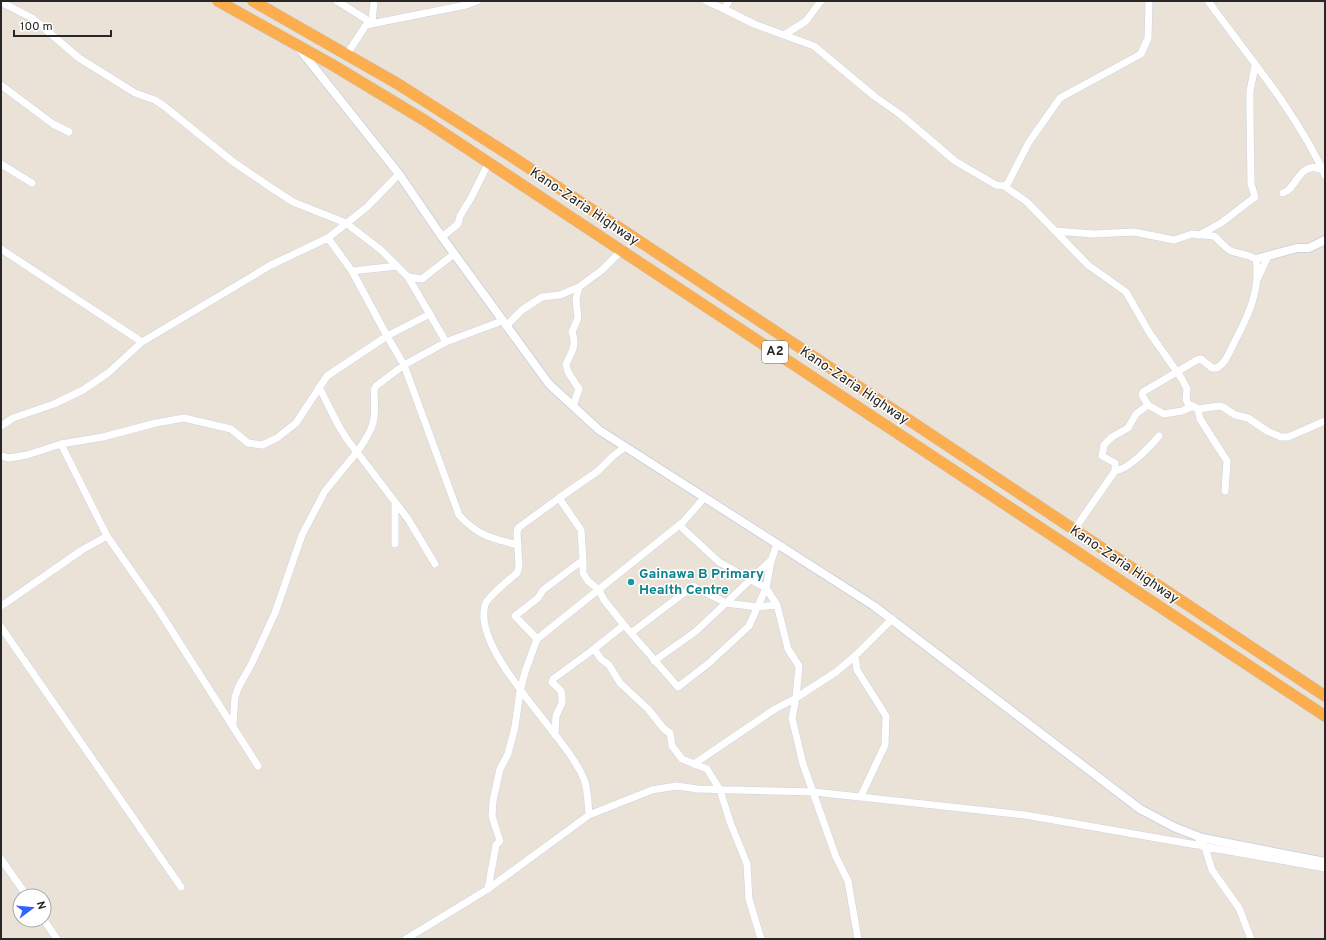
<svg xmlns="http://www.w3.org/2000/svg" width="1326" height="940" font-family="Overpass,sans-serif">
	<style>
		.lines { fill: none; stroke-linecap: round; stroke-linejoin: round }
		.minor-casing { stroke: #cdd2e2; stroke-width: 8 }
		.tertiary-casing { stroke: #cdd2e2; stroke-width: 10 }
		.trunk-casing { stroke: #c7c7c7; stroke-width: 12 }
		.minor { stroke: #fff; stroke-width: 7 }
		.tertiary { stroke: #fff; stroke-width: 8 }
		.trunk { stroke: #fcad4e; stroke-width: 11 }
		.culture-dot { fill: #0f9aa8; stroke: #fff; stroke-width: 1.5 }
		.labels { text-anchor: middle; dominant-baseline: central; stroke-width: 3; stroke-linejoin: round; paint-order: stroke }
		.shield { fill: #fff; stroke: #686868; stroke-width: 1 }
		.shield-label { font-size: 13px; font-weight: bold; fill: #272727 }
		.street-label { font-size: 14px; fill: #272727; stroke: #fff }
		.culture-label { font-size: 14px; font-weight: bold; fill: #0d838f; stroke: #fff; text-anchor: start }
	</style>
	<rect width="100%" height="100%" fill="#ebe2d7"/>
	<g class="lines">
		<g class="minor-casing">
			<path id="minor" d="M337 1 372 23 374 1
				M706 1 724 9 729 1
				M1208 1C1249 57 1296 112 1325 175
				M1 2 32 18 79 58 135 93 155 100 164 106 232 161 270 187 293 202 346 223 381 250 408 277 446 342 502 321
				M724 9 754 24 814 46 874 96 901 115 955 161 996 185 1004 186 1008 183 1029 142 1060 98 1141 54 1148 38 1149 1
				M784 35 806 21 821 1
				M347 54 366 25 466 5 477 1
				M1 85 53 124 69 132
				M1 164 32 183
				M1004 186 1027 202 1088 265 1126 292 1149 332 1182 379 1187 389 1186 399 1188 404 1198 409 1220 406 1223 407 1235 415 1248 418 1267 431 1281 437H1288L1325 421
				M1283 193C1297 189 1299 159 1323 170
				M1055 231 1094 234 1134 232 1174 240 1192 234 1214 236C1220 241 1224 247 1231 251 1239 254 1248 254 1256 259 1261 290 1248 316 1234 343 1229 352 1226 363 1217 368H1212L1201 359 1197 360 1143 392 1142 395 1148 405 1136 414 1128 428 1112 437 1104 445 1102 456 1115 463V471L1074 530
				M1199 235 1221 223 1255 197 1251 184 1250 113V91L1255 66
				M442 237 458 224 460 216 471 198 489 162
				M328 238 367 207 399 174
				M1 249 142 342
				M352 271 387 336 430 314
				M408 277 422 279 454 254
				M1258 278 1268 256
				M506 326 522 310 542 297 560 295 579 287 602 270 622 250
				M1148 405 1164 414 1182 411 1191 407
				M573 406 579 389 568 372 566 364C572 352 577 345 572 332L578 318 576 299 579 287
				M1198 409 1200 419 1227 461 1225 491
				M1 426 13 418 54 404 83 390 108 373 142 342 271 265 328 238 352 271 397 266
				M61 444 107 536 156 606 258 766
				M1 456 9 458 27 455 61 444 103 437 156 423 184 418 231 429 248 443 262 445 277 438 296 423 327 376 387 336 404 365 446 342
				M1115 471C1129 469 1150 447 1159 436
				M559 498 518 528 517 533 519 567 517 573C510 579 487 597 485 605 472 653 565 733 584 779 588 790 588 804 589 815
				M679 525 719 562 766 588 777 605 788 649 799 666 796 698 775 709 694 764
				M395 544V502
				M583 560V573L588 581 599 590 604 600 624 625 594 649 601 659 609 665 620 683 648 709 664 729 670 733 672 746 682 759 707 769 720 790 730 822 747 864 749 899 761 939
				M435 564 408 519 357 452C375 427 376 420 374 390L376 386 404 365 459 515C478 536 491 538 518 545
				M1 606 82 550 107 536
				M624 625 678 687 709 663 749 626 766 588 771 561 777 544
				M1 627 181 887
				M631 633 693 586 726 603 770 561
				M537 639 663 538 683 522 704 498
				M855 656 857 670 886 716 885 745 860 798
				M654 661 695 632 726 603 757 607 777 605
				M233 724 235 697 239 686 251 665 275 613 302 535 325 491 357 452C340 433 331 410 319 387
				M555 735 556 716 562 703V697L561 691 552 682 553 679 594 649
				M1201 846 1325 868
				M1 859 27 896
				M488 889 496 845 500 841 492 816 493 801 500 769 508 754 515 727 520 691 525 672 537 639 515 616 538 598 543 590 583 560 581 530 559 498 598 471 613 456 625 447
				M44 920 57 939
				M406 939 488 889 589 815 652 790 676 786 698 789 814 792 1025 815 1197 845 1202 838 1212 870 1239 908 1251 939
				M858 939 848 881 836 857 803 764 792 718 796 698 836 672 855 656 892 619"/>
		</g>
		<g class="tertiary-casing">
			<path id="tertiary" d="M298 47 399 174 442 237 549 384 599 430 874 606 1140 809 1174 827 1202 838 1325 862
				M1256 259 1297 248H1309L1325 240"/>
		</g>
		<g class="trunk-casing">
			<path id="trunk" d="M218 1 331 64 424 120 1325 716
				M253 1 398 84 511 156 1325 696"/>
		</g>
		<use href="#minor" class="minor"/>
		<use href="#tertiary" class="tertiary"/>
		<use href="#trunk" class="trunk"/>
	</g>
	<circle class="culture-dot" cx="631" cy="582" r="4"/>
	<g class="labels">
		<rect class="shield" x="762" y="341" width="26" height="22" rx="3"/>
		<g class="shield-label">
			<text x="775" y="352">A2</text>
		</g>
		<g class="street-label">
			<text transform="translate(584 207) rotate(34)">Kano-Zaria Highway</text>
			<text transform="translate(854 386) rotate(34)">Kano-Zaria Highway</text>
			<text transform="translate(1124 565) rotate(34)">Kano-Zaria Highway</text>
		</g>
		<g class="culture-label">
			<text x="639" y="574">Gainawa B Primary<tspan x="639" dy="16">Health Centre</tspan></text>
		</g>
	</g>
	<rect width="1326" height="940" fill="none" stroke="#272727" stroke-width="4"/>
	<g transform="translate(32 908) rotate(74)"><circle r="19" fill="#ffffff" stroke="#a9a9a9"/>
	<path d="M0-3L7 15L0 10L-7 15Z" fill="#3163ff"/>
	<text y="-6" font-size="11" font-weight="bold" text-anchor="middle" fill="#272727">N</text>
	</g>
	<path d="M14 30v6h97v-6" fill="none" stroke="#272727" stroke-width="2"/>
	<text x="20" y="30" font-size="12" fill="#272727" stroke="#ffffff" stroke-width="3" paint-order="stroke">100 m</text>
</svg>
